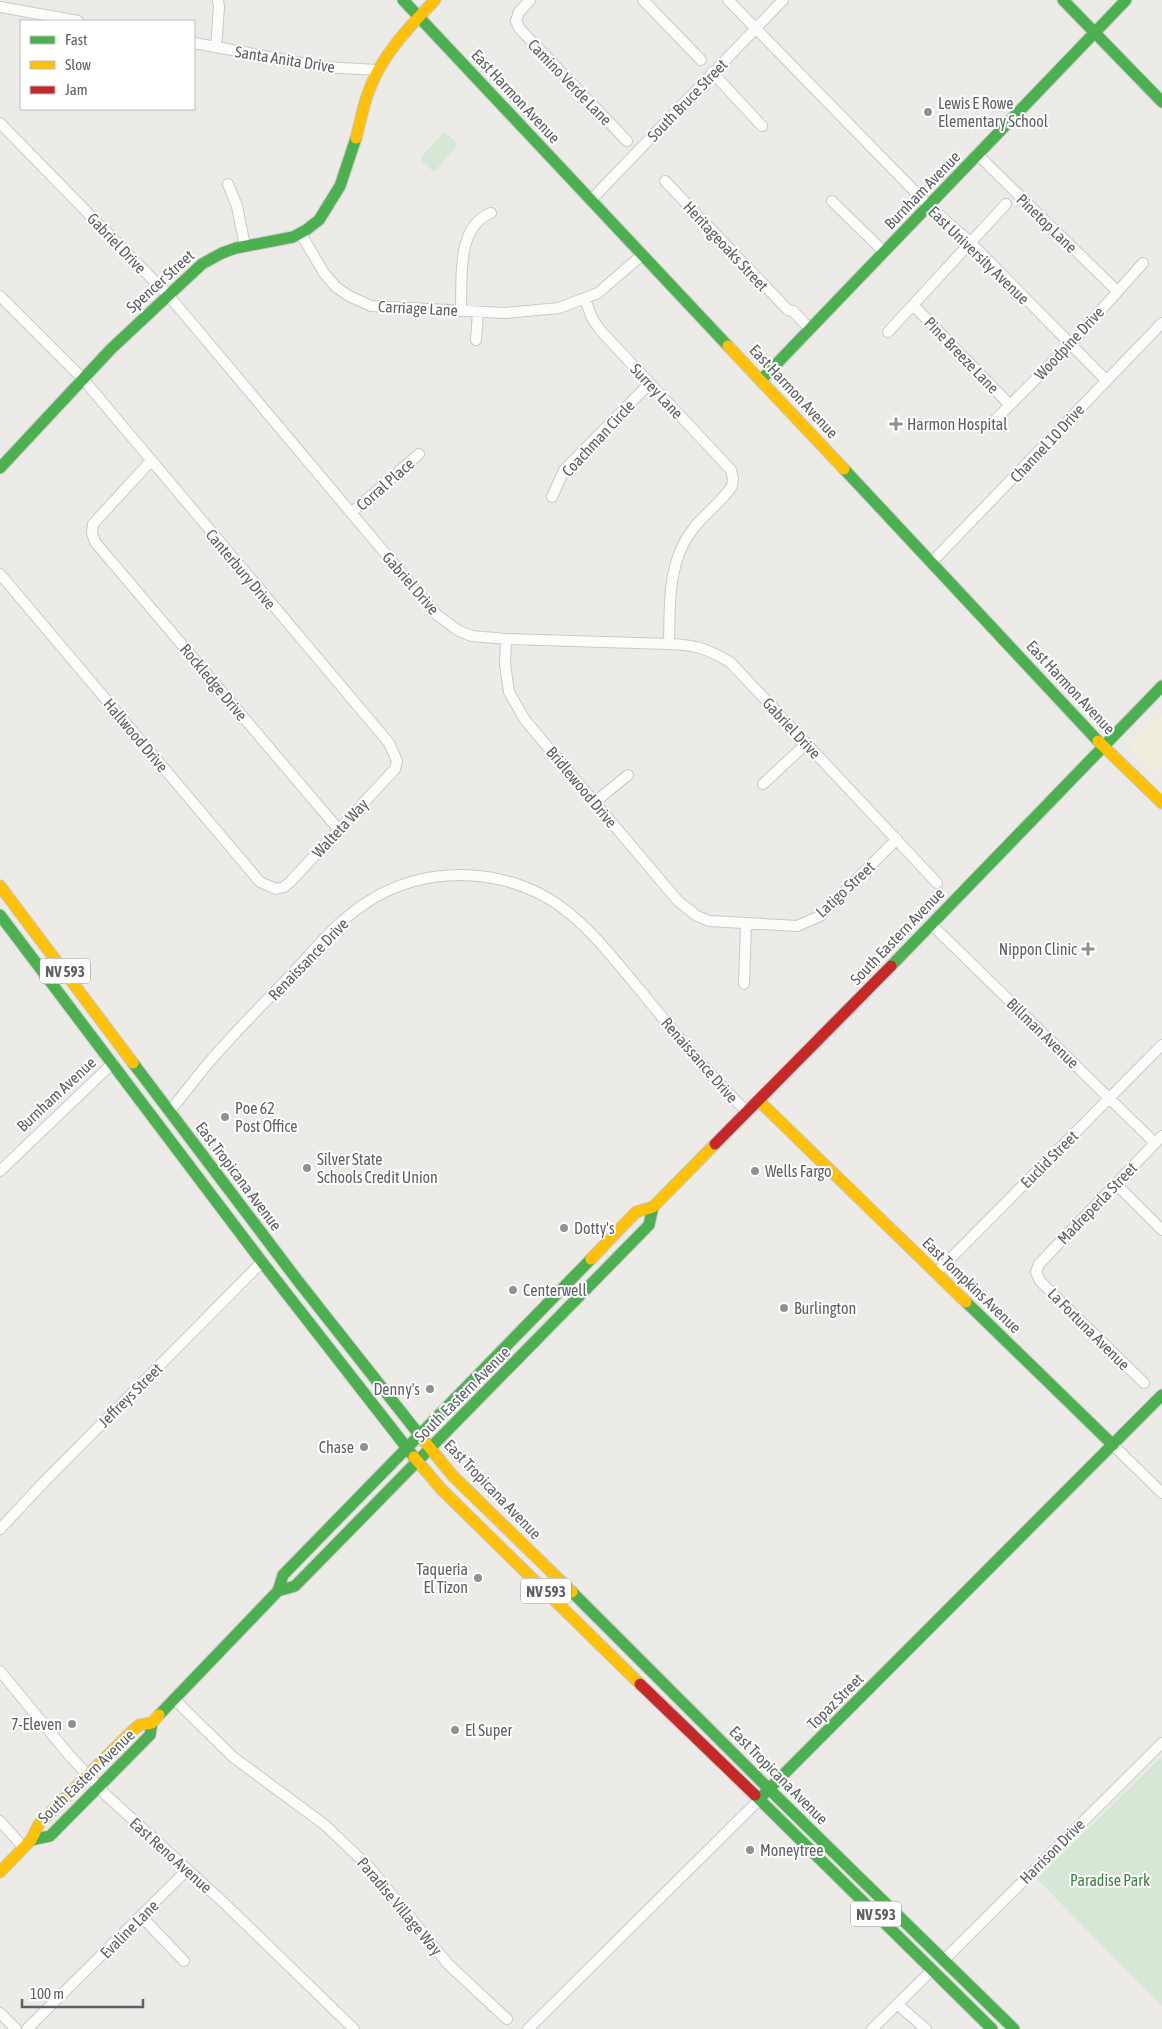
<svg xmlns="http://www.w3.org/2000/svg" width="1162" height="2029" font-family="'Asap Condensed',sans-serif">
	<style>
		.green { fill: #d6e7d5 }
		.sand { fill: #f2eede }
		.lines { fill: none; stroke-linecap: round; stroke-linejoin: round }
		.street-casing { stroke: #c9c9c9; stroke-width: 12 }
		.fast-casing { stroke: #c9c9c9; stroke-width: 13 }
		.slow-casing { stroke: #c9c9c9; stroke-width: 13 }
		.jam-casing { stroke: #c9c9c9; stroke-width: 13 }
		.street { stroke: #fcfcfb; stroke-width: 10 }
		.fast { stroke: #4caf50; stroke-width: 11 }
		.slow { stroke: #ffc107; stroke-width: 11 }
		.jam { stroke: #c62828; stroke-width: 11 }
		.poi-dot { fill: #8f9192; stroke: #fff; stroke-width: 2 }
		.labels { text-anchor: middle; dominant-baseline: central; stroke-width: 4; stroke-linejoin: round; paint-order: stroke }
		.shield { fill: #fff; stroke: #8e9092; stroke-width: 1 }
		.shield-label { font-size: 15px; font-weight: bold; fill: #5d6064 }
		.street-label { font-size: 16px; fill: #5d6064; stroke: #fff }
		.poi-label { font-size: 16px; fill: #5d6064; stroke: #fff; text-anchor: start }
		.park-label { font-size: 16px; fill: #3d8344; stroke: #fff }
	</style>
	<rect width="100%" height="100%" fill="#ecebe7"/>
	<path class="green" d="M444 132 455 141 457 146 434 172 422 161V156Z
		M1162 1756V2006L1037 1879Z"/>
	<path class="sand" d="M1162 715V765L1157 771H1151L1130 751C1129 736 1152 723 1162 715Z"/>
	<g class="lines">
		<g class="street-casing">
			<path id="street" d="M530 0 519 12 516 21 520 29 627 141
				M643 0 701 60
				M728 0 929 206 970 242 1106 380
				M0 7 78 21
				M194 43 324 67 377 70
				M216 47 219 7 218 0
				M712 72 762 126
				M0 123 169 296 437 615 459 631 472 636 506 639 669 644C697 645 705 648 730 662L937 883
				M978 155 1117 291
				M665 181 788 310 793 311 810 329
				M228 184 237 206 245 246
				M591 200 783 0
				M832 201 884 252
				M301 234 324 273 336 287 349 296 371 306 505 313 559 308 598 293 642 255
				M0 296 83 379 389 743 397 761 395 769 291 881 284 887 276 889 260 882 0 574
				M585 299 592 318 600 330 731 470 733 479 732 486C721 503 704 514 693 529 667 562 670 604 669 644
				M913 305 1010 405
				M461 311C462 280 456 226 491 213
				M888 332 1006 204
				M476 340 478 312
				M993 422 1071 344 1143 263
				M150 462 93 524 92 533 95 542 339 830
				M552 497 564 470 650 383
				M351 513 419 454
				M931 563 1162 323
				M506 639 505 664 509 692 525 720 678 901 697 916 709 921 797 926 820 916 897 839
				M763 784 807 743
				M595 802 628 775
				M931 924 1155 1143
				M744 984 746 924
				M170 1111C184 1094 197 1076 211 1060 237 1030 264 1003 291 975 314 950 335 924 363 905 423 862 513 866 569 913 596 935 617 963 640 990 674 1032 708 1074 747 1112
				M0 1171 113 1063
				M1116 1184 1162 1230
				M936 1273 1162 1045
				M1144 1383 1040 1281 1036 1272 1039 1264 1162 1136
				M1113 1445 1162 1493
				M0 1529 44 1482 262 1262
				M0 1671 69 1755 106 1795 224 1903 354 2029
				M175 1700 233 1757 325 1825 370 1868 448 1964 507 2019
				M0 1821 24 1848
				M142 1917 184 1961
				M944 1960 1162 1743
				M897 2004 926 2029
				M0 2013 16 2029
				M27 2029 187 1870
				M528 2029 759 1800
				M872 2029 932 1970"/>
		</g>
		<g class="fast-casing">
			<path id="fast" d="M403 0 728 346
				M1063 0 1162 102
				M761 380 1126 0
				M0 468 111 349 202 264 222 253 236 248 293 237 306 230 319 220 340 186 356 138
				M844 469 1098 741
				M0 915 262 1262 414 1457
				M891 966 1162 686
				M133 1063 298 1281 425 1442
				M966 1302 1113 1445
				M278 1591 295 1586 649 1225 653 1207
				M572 1592 769 1789 1014 2029
				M159 1715 278 1591 283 1575 591 1259
				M755 1795 992 2029
				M762 1796 1162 1395
				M31 1840 50 1836 150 1735 152 1723"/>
		</g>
		<g class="slow-casing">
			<path id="slow" d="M356 138C360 123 363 107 368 93 381 56 408 28 435 0
				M728 346 844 469
				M1098 741 1162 803
				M0 886 133 1063
				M759 1101 966 1302
				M591 1259 636 1212 653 1207 715 1144
				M425 1442 453 1476 572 1592
				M414 1457 442 1490 640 1684
				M0 1872 31 1840 39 1824 127 1736 139 1725 152 1723 159 1715"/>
		</g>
		<g class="jam-casing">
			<path id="jam" d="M715 1144 891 966
				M640 1684 755 1795"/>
		</g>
		<use href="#street" class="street"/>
		<use href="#fast" class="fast"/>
		<use href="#slow" class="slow"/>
		<use href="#jam" class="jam"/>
	</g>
	<g class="poi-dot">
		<circle cx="928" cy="112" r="5"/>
		<path d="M893.5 416.5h5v5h5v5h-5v5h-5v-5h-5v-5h5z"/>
		<path d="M1085.5 941.5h5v5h5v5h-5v5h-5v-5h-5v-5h5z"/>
		<circle cx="225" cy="1117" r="5"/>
		<circle cx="307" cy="1168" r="5"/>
		<circle cx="755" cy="1171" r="5"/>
		<circle cx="564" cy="1228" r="5"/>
		<circle cx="513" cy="1290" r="5"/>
		<circle cx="784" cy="1308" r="5"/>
		<circle cx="430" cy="1389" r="5"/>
		<circle cx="364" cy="1447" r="5"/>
		<circle cx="478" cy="1578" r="5"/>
		<circle cx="72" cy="1724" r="5"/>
		<circle cx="455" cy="1730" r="5"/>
		<circle cx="750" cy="1850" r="5"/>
	</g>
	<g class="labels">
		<g class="shield">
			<rect x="40" y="958.5" width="50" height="25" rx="4"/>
			<rect x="521" y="1578.5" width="50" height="25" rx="4"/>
			<rect x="851" y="1901.5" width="50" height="25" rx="4"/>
		</g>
		<g class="shield-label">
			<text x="65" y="971">NV 593</text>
			<text x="546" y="1591">NV 593</text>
			<text x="876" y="1914">NV 593</text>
		</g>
		<g class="street-label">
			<text transform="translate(285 59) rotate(9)">Santa Anita Drive</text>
			<text transform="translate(570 82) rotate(46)">Camino Verde Lane</text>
			<text transform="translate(516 96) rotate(47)">East Harmon Avenue</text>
			<text transform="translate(687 100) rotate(-46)">South Bruce Street</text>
			<text transform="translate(922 190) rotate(-46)">Burnham Avenue</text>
			<text transform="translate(1047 223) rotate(44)">Pinetop Lane</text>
			<text transform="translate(117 243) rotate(46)">Gabriel Drive</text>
			<text transform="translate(726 246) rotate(47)">Heritageoaks Street</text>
			<text transform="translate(979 255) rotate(44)">East University Avenue</text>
			<text transform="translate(160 281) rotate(-42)">Spencer Street</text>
			<text transform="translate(418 308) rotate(3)">Carriage Lane</text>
			<text transform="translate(1069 343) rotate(-47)">Woodpine Drive</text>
			<text transform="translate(962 355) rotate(46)">Pine Breeze Lane</text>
			<text transform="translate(657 391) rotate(47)">Surrey Lane</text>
			<text transform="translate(794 391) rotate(47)">East Harmon Avenue</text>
			<text transform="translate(598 438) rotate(-47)">Coachman Circle</text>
			<text transform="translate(1047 443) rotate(-47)">Channel 10 Drive</text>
			<text transform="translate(385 484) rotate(-41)">Corral Place</text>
			<text transform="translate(241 569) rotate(50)">Canterbury Drive</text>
			<text transform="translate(411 583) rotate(49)">Gabriel Drive</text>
			<text transform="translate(214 682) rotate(50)">Rockledge Drive</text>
			<text transform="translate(1071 687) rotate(47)">East Harmon Avenue</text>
			<text transform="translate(792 728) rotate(47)">Gabriel Drive</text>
			<text transform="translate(136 735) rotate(50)">Hallwood Drive</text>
			<text transform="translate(582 787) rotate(50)">Bridlewood Drive</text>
			<text transform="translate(340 828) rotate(-47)">Walteta Way</text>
			<text transform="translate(845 889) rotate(-43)">Latigo Street</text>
			<text transform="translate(897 936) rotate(-46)">South Eastern Avenue</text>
			<text transform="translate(308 959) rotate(-46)">Renaissance Drive</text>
			<text transform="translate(1043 1033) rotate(44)">Billman Avenue</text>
			<text transform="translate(700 1060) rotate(49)">Renaissance Drive</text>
			<text transform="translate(56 1094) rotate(-43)">Burnham Avenue</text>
			<text transform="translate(1049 1159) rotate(-45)">Euclid Street</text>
			<text transform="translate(239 1176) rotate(53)">East Tropicana Avenue</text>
			<text transform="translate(1097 1203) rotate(-46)">Madreperla Street</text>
			<text transform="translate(972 1285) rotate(44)">East Tompkins Avenue</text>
			<text transform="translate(1089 1329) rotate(45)">La Fortuna Avenue</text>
			<text transform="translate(462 1394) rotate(-45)">South Eastern Avenue</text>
			<text transform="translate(130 1395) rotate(-45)">Jeffreys Street</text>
			<text transform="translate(493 1489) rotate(46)">East Tropicana Avenue</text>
			<text transform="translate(835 1701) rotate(-45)">Topaz Street</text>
			<text transform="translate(779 1775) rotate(45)">East Tropicana Avenue</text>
			<text transform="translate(86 1776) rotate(-44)">South Eastern Avenue</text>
			<text transform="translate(1052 1851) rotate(-45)">Harrison Drive</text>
			<text transform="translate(171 1855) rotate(42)">East Reno Avenue</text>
			<text transform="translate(400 1906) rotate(50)">Paradise Village Way</text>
			<text transform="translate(129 1929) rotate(-45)">Evaline Lane</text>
		</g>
		<g class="poi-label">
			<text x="938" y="103">Lewis E Rowe<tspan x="938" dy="18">Elementary School</tspan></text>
			<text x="907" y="424">Harmon Hospital</text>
			<text x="1077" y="949" text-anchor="end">Nippon Clinic</text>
			<text x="235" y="1108">Poe 62<tspan x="235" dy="18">Post Office</tspan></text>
			<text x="317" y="1159">Silver State<tspan x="317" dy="18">Schools Credit Union</tspan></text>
			<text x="765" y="1171">Wells Fargo</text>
			<text x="574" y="1228">Dotty's</text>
			<text x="523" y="1290">Centerwell</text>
			<text x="794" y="1308">Burlington</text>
			<text x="420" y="1389" text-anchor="end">Denny's</text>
			<text x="354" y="1447" text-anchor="end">Chase</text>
			<text x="468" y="1569" text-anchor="end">Taqueria<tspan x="468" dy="18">El Tizon</tspan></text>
			<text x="62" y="1724" text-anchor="end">7-Eleven</text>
			<text x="465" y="1730">El Super</text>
			<text x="760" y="1850">Moneytree</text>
		</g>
		<g class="park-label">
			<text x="1110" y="1880">Paradise Park</text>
		</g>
	</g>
	<rect x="20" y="20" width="175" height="90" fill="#ffffff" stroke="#bebfc1"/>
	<rect x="30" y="36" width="25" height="8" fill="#4caf50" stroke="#bebfc1"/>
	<text x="65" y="45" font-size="15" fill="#5d6064">Fast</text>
	<rect x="30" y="61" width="25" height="8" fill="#ffc107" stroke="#bebfc1"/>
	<text x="65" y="70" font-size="15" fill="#5d6064">Slow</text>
	<rect x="30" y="86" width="25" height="8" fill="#c62828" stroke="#bebfc1"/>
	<text x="65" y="95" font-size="15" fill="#5d6064">Jam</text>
	<path d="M22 1999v8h121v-8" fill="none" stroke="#5d6064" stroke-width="2.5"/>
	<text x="30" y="1999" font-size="15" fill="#5d6064" stroke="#ffffff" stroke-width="4" paint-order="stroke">100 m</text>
</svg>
